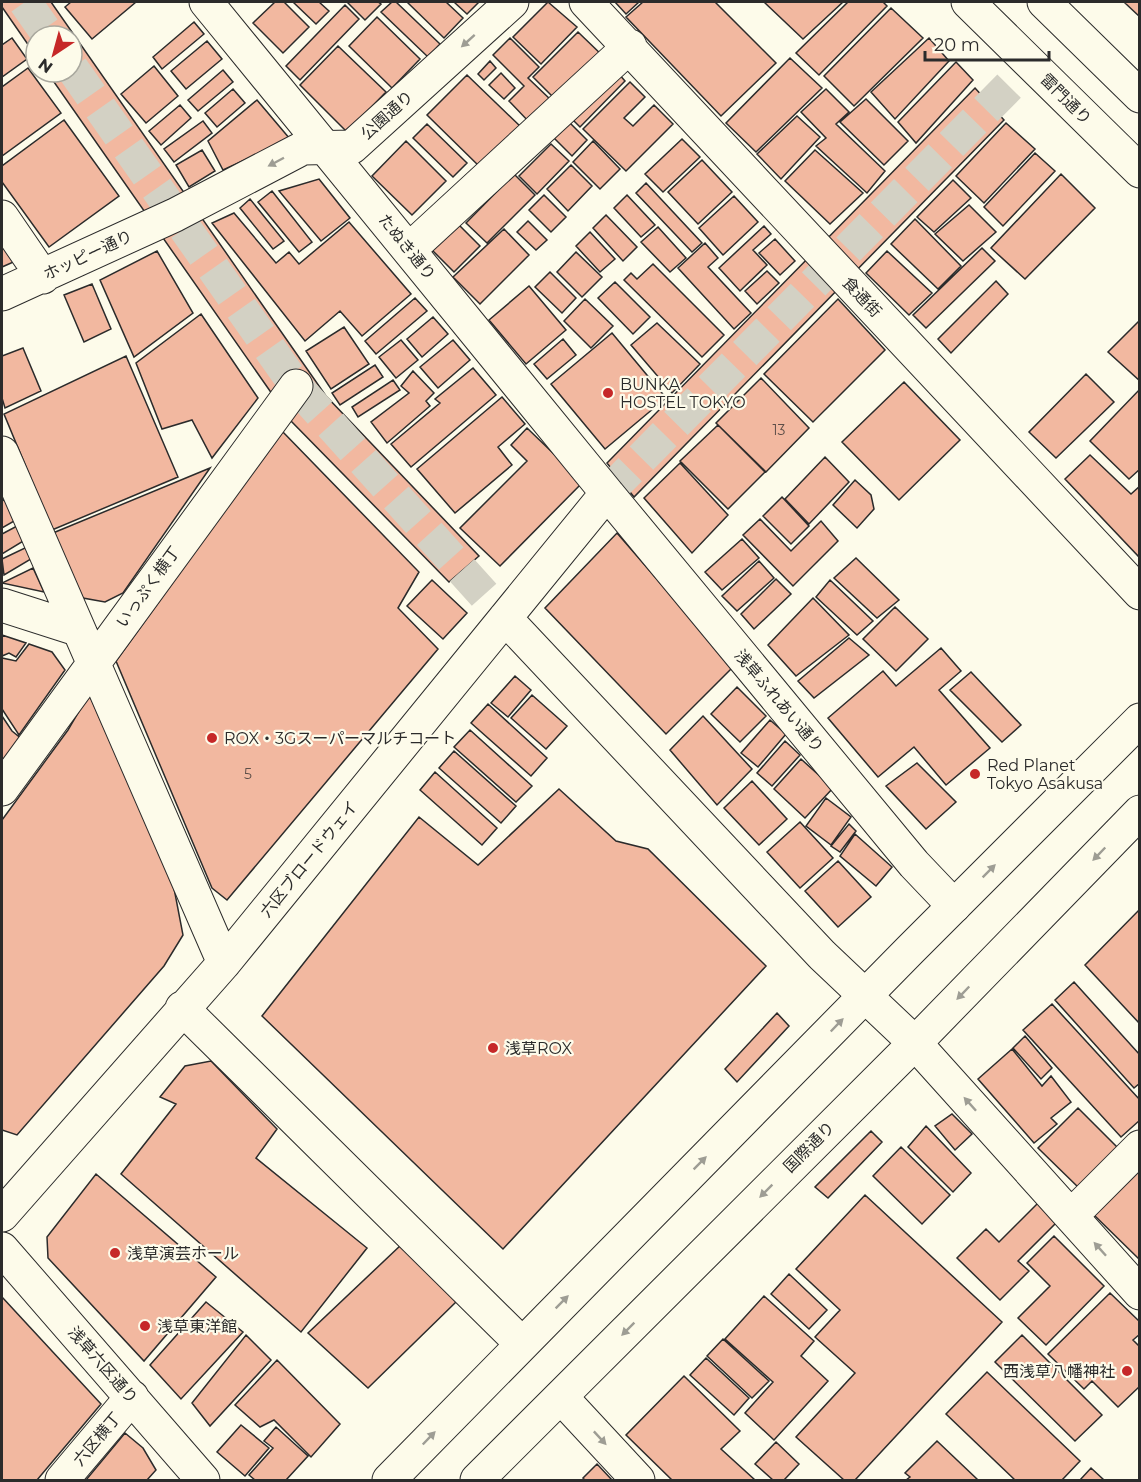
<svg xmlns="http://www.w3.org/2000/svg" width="1141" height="1482" font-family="Montserrat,'Noto Sans JP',sans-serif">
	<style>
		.building { fill: #f2b8a0; stroke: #2b2b2b; stroke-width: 1.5 }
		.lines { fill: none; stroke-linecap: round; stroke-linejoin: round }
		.minor-tunnel { stroke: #d3d1c4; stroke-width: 33; stroke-dasharray: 33 16; stroke-linecap: butt }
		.minor-casing { stroke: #2b2b2b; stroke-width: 35 }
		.major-casing { stroke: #2b2b2b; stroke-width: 35 }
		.minor { stroke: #fdfbea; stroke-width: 33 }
		.major { stroke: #fdfbea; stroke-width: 33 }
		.oneway { fill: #9e9d94 }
		.poi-dot { fill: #c62828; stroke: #fdfbea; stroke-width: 2 }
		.labels { text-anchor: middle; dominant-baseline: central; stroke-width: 4.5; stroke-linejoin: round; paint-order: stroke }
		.number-label { font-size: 14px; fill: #5d4e48 }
		.street-label { font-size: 16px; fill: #2b2b2b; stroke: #fdfbea }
		.poi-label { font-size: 16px; fill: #2b2b2b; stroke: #fdfbea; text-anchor: start }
	</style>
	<rect width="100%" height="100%" fill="#fdfbea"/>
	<path class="building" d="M2 2H51L326 396 479 556 449 582 291 421 47 72H72V36H36V56L2 7Z
		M71 2H136L92 39 65 7Z
		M275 2H284L309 27 283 53 253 23Z
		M293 2H319L329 11 316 24Z
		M347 2H378L381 4 365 20Z
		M392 2H396L440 44 428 57 381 12Z
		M407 2H446L463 18 444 38Z
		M454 2H479L467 14Z
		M548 2 577 27 541 64 513 37Z
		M615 2H639L626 14Z
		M643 2H715L776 63 721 116 626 17Z
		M764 2H843L803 39Z
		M848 2H883L887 6 819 75 796 53Z
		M1127 2H1140V17L1125 3Z
		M345 5 359 19 300 80 286 66Z
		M891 8 923 38 854 106 824 76Z
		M377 17 420 59 392 88 349 46Z
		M194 22 204 34 162 69 153 57Z
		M578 32 605 58 560 104 533 77Z
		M12 38 27 59 2 77V45Z
		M510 38 539 67 528 78 553 102 531 124 509 101 524 86 493 55Z
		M929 38 949 61 895 119 871 92Z
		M207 41 222 59 186 89 171 71Z
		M338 46 386 92 347 132 300 85Z
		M790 58 822 88 756 152 726 123Z
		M490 61 496 68 484 80 478 74Z
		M956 62 973 80 916 143 898 122Z
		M154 66 178 96 146 123 121 94Z
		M28 68 61 113 2 156V87Z
		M223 70 233 82 198 111 188 100Z
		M501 73 515 88 504 99 489 85Z
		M618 73 625 81 580 127 572 119Z
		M467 75 522 128 482 169 427 115Z
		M630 82 645 97 624 118 633 126 654 105 673 124 626 171 583 129Z
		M975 88 1004 120 634 497 607 463Z
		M233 89 245 103 217 127 205 113Z
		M826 89 849 112 836 124 885 171 867 193 816 146 826 138 801 112Z
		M866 99 908 141 884 165 840 122Z
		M257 100 290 139 223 170 208 141Z
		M180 105 191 118 161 145 149 131Z
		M797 116 820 137 781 179 757 154Z
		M64 120 119 196 49 247 2 182V166Z
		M203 121 212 133 174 162 164 149Z
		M568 121 587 140 572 156 553 137Z
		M1006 123 1035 149 984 203 956 176Z
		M427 124 467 163 453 177 413 138Z
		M682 139 700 157 663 192 645 174Z
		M406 141 446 181 412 215 372 176Z
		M593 141 620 169 600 189 573 162Z
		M551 144 569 161 537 194 519 176Z
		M202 150 215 171 189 187 176 165Z
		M815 150 863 193 830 224 785 181Z
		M1035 153 1055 171 1003 226 984 207Z
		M702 160 732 192 698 224 668 192Z
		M571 165 592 186 568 211 547 189Z
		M514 174 535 195 487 243 466 223Z
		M1061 174 1095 208 1025 279 991 248Z
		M319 179 350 218 321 241 279 191Z
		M953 180 971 198 934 232 917 217Z
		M646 183 702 243 692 252 636 193Z
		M272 191 312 242 299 252 258 202Z
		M544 195 566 217 551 232 529 210Z
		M627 195 655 225 641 237 614 208Z
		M734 196 758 222 723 255 699 228Z
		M250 199 284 241 273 249 240 208Z
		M969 205 996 232 963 261 935 234Z
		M234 213 276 263 289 252 299 264 349 222 411 294 362 336 340 311 305 341 212 223Z
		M606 215 637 247 623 261 593 228Z
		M915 219 961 266 938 289 891 244Z
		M455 221 480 246 454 272 429 247Z
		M528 221 547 240 536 250 517 232Z
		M764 226 771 234 753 250 767 265 740 291 719 268Z
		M658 227 686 258 670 272 641 242Z
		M504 229 529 255 480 304 453 277Z
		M590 232 615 259 600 272 576 246Z
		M2 237 18 260 2 267Z
		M775 239 795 261 780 275 759 253Z
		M705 243 718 258 708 267 751 313 734 329 678 268Z
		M982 248 995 261 926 328 913 315Z
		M157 251 193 313 134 357 100 280Z
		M887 251 932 293 909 315 866 273Z
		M576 252 602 277 582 297 557 272Z
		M653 264 724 335 702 357 624 280 631 273 637 279Z
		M767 271 779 283 757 304 745 291Z
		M550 272 576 298 562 313 535 287Z
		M996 281 1008 294 951 353 938 339Z
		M615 282 650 317 633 334 598 298Z
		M92 284 111 329 84 342 64 295Z
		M529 286 566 330 526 364 489 320Z
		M415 298 427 311 376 354 365 341Z
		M585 299 613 326 591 348 564 321Z
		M838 299 885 350 813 422 764 374Z
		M201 314 258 398 212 458 192 420 162 429 136 363Z
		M433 317 448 334 422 357 407 339Z
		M1140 320V381L1108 352Z
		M657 323 700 364 672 393 631 345Z
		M344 327 369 364 331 389 306 351Z
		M612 333 666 398 605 449 551 384Z
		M563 339 576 355 547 379 534 364Z
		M401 340 418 360 396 378 379 357Z
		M453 340 470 360 438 388 420 367Z
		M23 348 41 391 5 408 2 398V356Z
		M23 348 41 391 5 408 2 398V356Z
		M126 356 178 477 52 530 4 414Z
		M375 365 383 377 340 405 332 393Z
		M473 368 496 395 411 467 391 444 440 403 435 399Z
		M413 371 434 393 426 401 430 406 387 443 371 422 409 393 401 386Z
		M1086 374 1114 402 1056 458 1029 432Z
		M761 378 809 428 766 472 716 423Z
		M393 380 400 390 358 417 352 407Z
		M904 382 960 440 899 500 842 442Z
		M1140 389V469L1129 479 1090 441Z
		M502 397 525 424 498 447 512 465 455 513 417 469Z
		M718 425 765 472 728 509 680 461Z
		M527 428 583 482 500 566 460 528 527 461 511 445Z
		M282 431 419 572 398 608 438 649 227 900 212 888 116 661Z
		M1090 455 1131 494 1140 486V558L1065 479Z
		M825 457 849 482 809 524 785 499Z
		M680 463 728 515 692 553 644 498Z
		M210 468 123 593 105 602 83 598 53 533Z
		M855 480 871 495 874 509 857 528 833 505Z
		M782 497 809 526 791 544 763 516Z
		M7 498 16 520 2 528V501Z
		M760 519 791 551 821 521 838 541 793 586 743 535Z
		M17 526 25 540 2 554V534Z
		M617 533 733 667 666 734 545 608Z
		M742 539 759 558 722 590 705 572Z
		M27 547 31 559 4 575 2 559Z
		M856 558 899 600 877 618 834 578Z
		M759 561 774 578 737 611 722 596Z
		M33 568 44 592 2 583Z
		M776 579 791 594 754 629 741 614Z
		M432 580 467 613 443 639 407 606Z
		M830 580 873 621 857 635 816 597Z
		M813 598 849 635 796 676 768 645Z
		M895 607 928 639 896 671 863 639Z
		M2 635 26 643 16 657 9 653 2 656Z
		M849 638 869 655 814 698 798 681Z
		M29 644 52 652 65 670 19 735 2 709V658L16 661Z
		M941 648 961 671 939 690 990 748 946 785 914 747 878 777 828 718 883 671 896 686Z
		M971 672 1021 725 1002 742 950 690Z
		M515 676 531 690 508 717 491 703Z
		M737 687 766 716 740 742 711 714Z
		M89 694 173 883 183 935 164 966 17 1135 2 1130V820L68 730Z
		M532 695 567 726 546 749 511 718Z
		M488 704 547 758 531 776 471 723Z
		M2 716 12 731 23 740 5 765 2 762Z
		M703 716 752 769 717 805 670 750Z
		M770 720 786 734 758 767 741 753Z
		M470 730 532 786 516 802 454 747Z
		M785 741 800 755 772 786 757 773Z
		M454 751 516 806 501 823 439 768Z
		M801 759 833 788 805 818 774 789Z
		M917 763 956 802 926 829 886 786Z
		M435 772 497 828 482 845 420 790Z
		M752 781 787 819 759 845 724 808Z
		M559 789 616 841 648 849 766 966 503 1249 262 1016 419 817 478 865Z
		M826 798 851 817 831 845 806 826Z
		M800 822 833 858 800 888 767 852Z
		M849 824 856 831 840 852 831 846Z
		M855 834 892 867 876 886 840 856Z
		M838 861 871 897 838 927 805 891Z
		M1140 909V1024L1085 965Z
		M1074 982 1140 1055V1083L1134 1088 1055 1000Z
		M1052 1004 1140 1100V1120L1121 1137 1023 1030Z
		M777 1013 789 1026 737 1082 725 1069Z
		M1025 1036 1052 1068 1041 1079 1013 1048Z
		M1012 1049 1042 1086 1051 1076 1071 1102 1051 1118 1057 1124 1034 1143 978 1079Z
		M211 1061 277 1129 256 1158 367 1248 301 1332 121 1174 176 1104 160 1097 185 1066Z
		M1078 1108 1120 1150 1080 1189 1038 1148Z
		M952 1114 972 1134 955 1150 935 1126Z
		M926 1126 971 1173 953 1192 908 1147Z
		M871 1131 882 1142 828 1198 815 1187Z
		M901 1147 950 1195 922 1224 873 1176Z
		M1140 1168V1260L1094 1215Z
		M96 1174 216 1277 144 1361 48 1258 47 1237Z
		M865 1195 1002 1322 855 1480H844L796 1437 855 1373 815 1337 840 1310 796 1269Z
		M1038 1203 1057 1222 1018 1261 1029 1271 1000 1300 957 1258 986 1229 999 1242Z
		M1054 1236 1104 1286 1046 1345 1018 1318 1050 1286 1027 1263Z
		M402 1244 457 1301 368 1388 308 1333Z
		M789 1274 827 1310 809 1329 771 1294Z
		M1110 1293 1140 1322V1334L1133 1340 1140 1347V1386L1118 1407 1092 1381 1084 1389 1048 1354Z
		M764 1296 814 1341 801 1356 828 1381 774 1440 745 1413 773 1382 725 1339Z
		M2 1297 101 1404 37 1480H2Z
		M206 1302 243 1332 181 1399 150 1365Z
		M246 1335 271 1360 210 1426 192 1403Z
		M1022 1335 1102 1415 1075 1441 995 1362Z
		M723 1339 769 1381 752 1398 707 1356Z
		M706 1358 749 1398 734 1415 690 1375Z
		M277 1360 340 1424 311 1457 274 1420 260 1427 235 1405Z
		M987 1372 1080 1461 1062 1480H1015L946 1414Z
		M684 1376 740 1431 721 1449 755 1480H672L626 1435Z
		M241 1425 269 1448 245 1476 217 1452Z
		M276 1427 308 1456 286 1480H255L249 1475 273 1448 264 1441Z
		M125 1433 143 1448 156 1470 147 1480H86Z
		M937 1441 978 1480H906L910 1477 905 1473Z
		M776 1442 799 1464 784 1480H773L755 1464Z
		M597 1464 612 1480H585L583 1478Z
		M1091 1468 1104 1480H1080Z"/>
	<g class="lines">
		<path class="minor-tunnel" d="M25 2 49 36
			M72 68 296 386 505 618
			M607 493 1031 64"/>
		<g class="minor-casing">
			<path id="minor" d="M206 2 607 493 914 864 954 906
				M586 2 1140 593
				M968 2 1140 171
				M1044 2 1140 96
				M2 217 43 277
				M410 249 630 46
				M2 294 175 215 303 148 352 147 512 2
				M2 453 224 963
				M2 605 77 629
				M505 618 822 955 915 1043 1140 1293
				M2 789 296 386
				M182 1008 521 1343
				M2 1215 224 963 607 493
				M1071 1216 1140 1147
				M2 1249 203 1480
				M561 1397 638 1480
				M62 1480 132 1397"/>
		</g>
		<g class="major-casing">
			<path id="major" d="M389 1480 910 950 1140 720
				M477 1480 915 1043 1140 812"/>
		</g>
		<use href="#minor" class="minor"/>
		<use href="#major" class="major"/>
	</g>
	<defs><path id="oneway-solid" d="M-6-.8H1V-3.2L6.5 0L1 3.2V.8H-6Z" transform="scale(1.5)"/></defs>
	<g class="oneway">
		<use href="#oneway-solid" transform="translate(468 41) rotate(138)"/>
		<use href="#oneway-solid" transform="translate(276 162) rotate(152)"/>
		<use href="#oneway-solid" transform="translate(1099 854) rotate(134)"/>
		<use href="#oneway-solid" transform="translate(989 871) rotate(-45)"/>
		<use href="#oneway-solid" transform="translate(963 993) rotate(134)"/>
		<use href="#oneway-solid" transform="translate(837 1025) rotate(-46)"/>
		<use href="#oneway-solid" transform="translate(970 1104) rotate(-132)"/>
		<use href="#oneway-solid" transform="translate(700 1163) rotate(-45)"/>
		<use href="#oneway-solid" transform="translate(766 1191) rotate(135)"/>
		<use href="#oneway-solid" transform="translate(1100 1249) rotate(-132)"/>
		<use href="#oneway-solid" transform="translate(562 1302) rotate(-45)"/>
		<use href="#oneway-solid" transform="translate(628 1329) rotate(135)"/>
		<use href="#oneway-solid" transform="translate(429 1438) rotate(-46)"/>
		<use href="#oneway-solid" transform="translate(600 1438) rotate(47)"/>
	</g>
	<g class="poi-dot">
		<circle cx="608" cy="393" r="6"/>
		<circle cx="212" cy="738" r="6"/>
		<circle cx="975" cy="774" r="6"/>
		<circle cx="493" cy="1048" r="6"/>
		<circle cx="115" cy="1253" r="6"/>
		<circle cx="145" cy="1326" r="6"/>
		<circle cx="1127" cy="1371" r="6"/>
	</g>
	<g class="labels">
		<g class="number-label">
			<text x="779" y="430">13</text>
			<text x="248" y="774">5</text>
		</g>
		<g class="street-label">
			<text transform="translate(1066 99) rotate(45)">雷門通り</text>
			<text transform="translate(387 115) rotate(-42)">公園通り</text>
			<text transform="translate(407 247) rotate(51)">たぬき通り</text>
			<text transform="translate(88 255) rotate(-25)">ホッピー通り</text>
			<text transform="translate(862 297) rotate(47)">食通街</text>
			<text transform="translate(148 587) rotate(-54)">いっぷく横丁</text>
			<text transform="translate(779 701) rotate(50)">浅草ふれあい通り</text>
			<text transform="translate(309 859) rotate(-51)">六区ブロードウェイ</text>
			<text transform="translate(809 1147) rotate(-45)">国際通り</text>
			<text transform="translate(103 1365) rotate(49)">浅草六区通り</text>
			<text transform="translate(97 1439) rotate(-50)">六区横丁</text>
		</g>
		<g class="poi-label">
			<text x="620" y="384">BUNKA<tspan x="620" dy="18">HOSTEL TOKYO</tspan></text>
			<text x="224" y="738">ROX・3Gスーパーマルチコート</text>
			<text x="987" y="765">Red Planet<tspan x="987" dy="18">Tokyo Asakusa</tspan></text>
			<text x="505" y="1048">浅草ROX</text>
			<text x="127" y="1253">浅草演芸ホール</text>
			<text x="157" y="1326">浅草東洋館</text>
			<text x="1115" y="1371" text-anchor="end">西浅草八幡神社</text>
		</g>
	</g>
	<rect width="1141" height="1482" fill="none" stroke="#2b2b2b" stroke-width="6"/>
	<g transform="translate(54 54) rotate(216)"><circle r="28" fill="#fdfbea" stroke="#a9a89e" stroke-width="1.5"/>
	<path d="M0-4.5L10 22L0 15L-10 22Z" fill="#c62828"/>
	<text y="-9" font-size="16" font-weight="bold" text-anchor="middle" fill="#2b2b2b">N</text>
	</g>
	<path d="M925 51v9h124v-9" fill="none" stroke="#2b2b2b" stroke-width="3"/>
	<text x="934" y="51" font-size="18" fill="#2b2b2b" stroke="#fdfbea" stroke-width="4.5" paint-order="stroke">20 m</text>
</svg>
